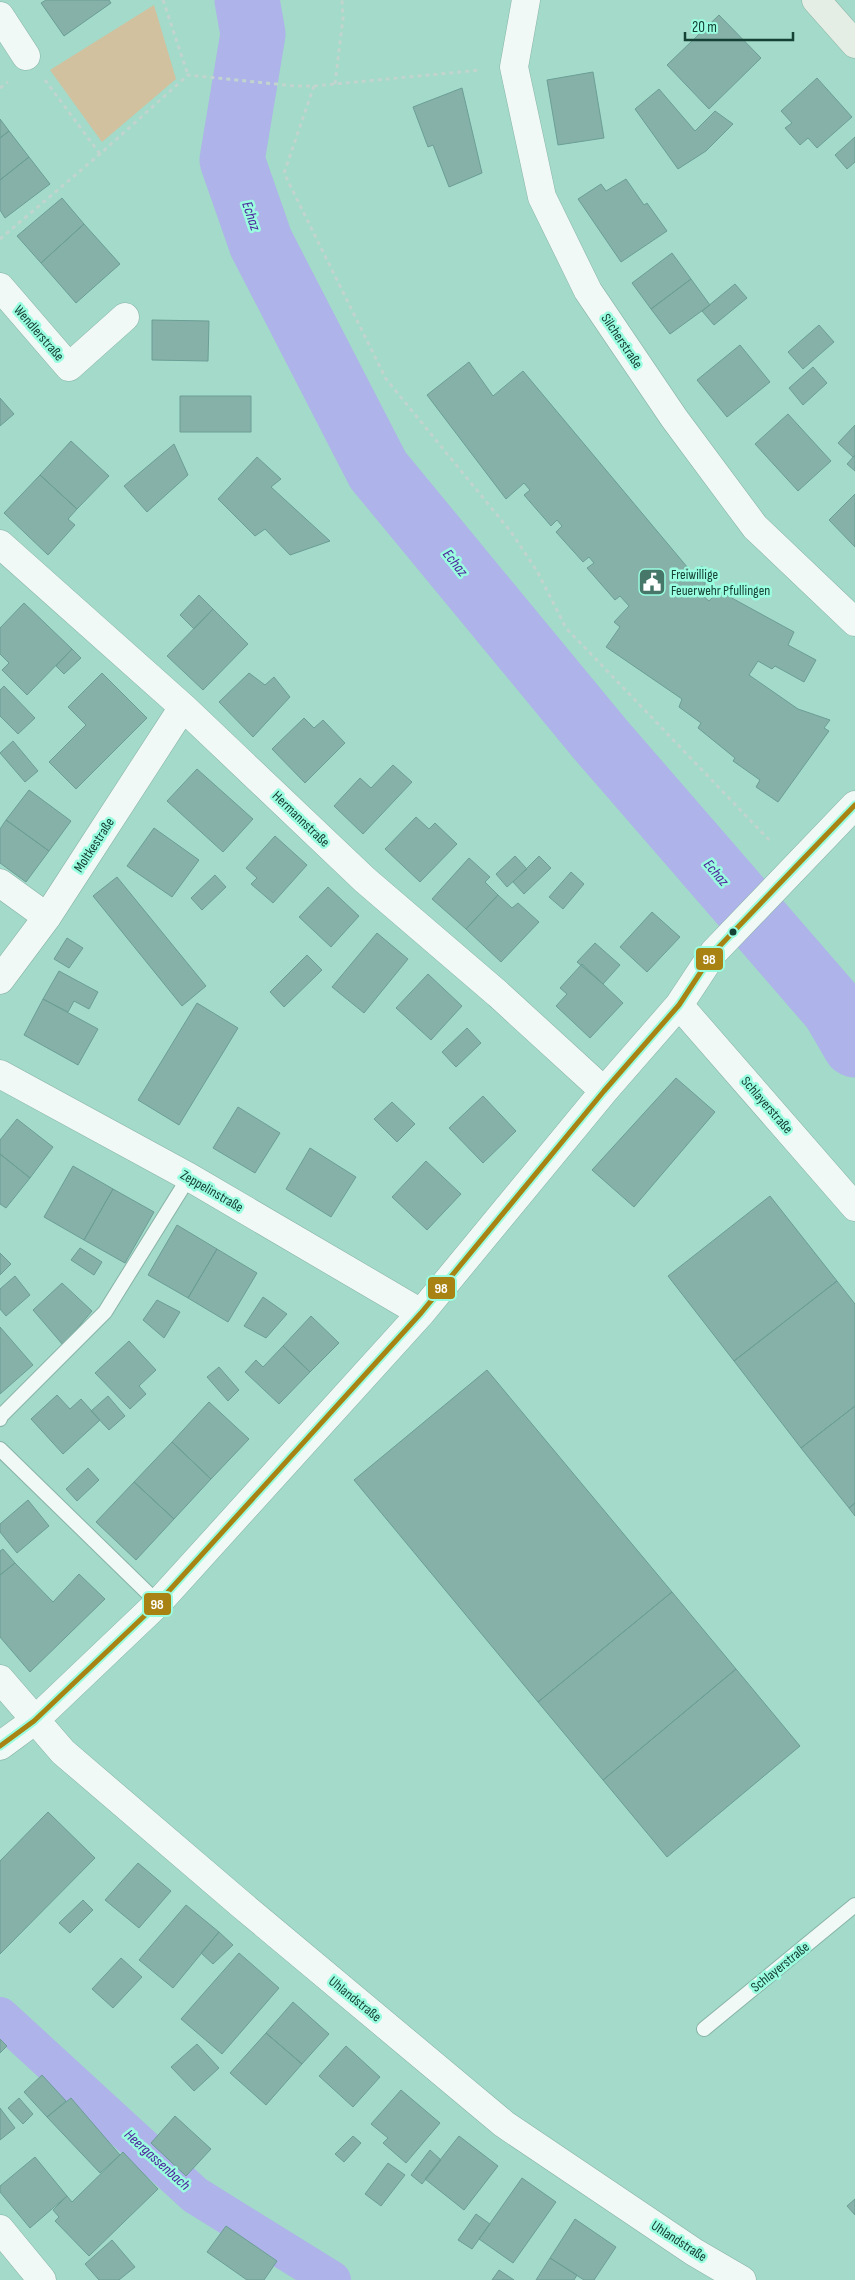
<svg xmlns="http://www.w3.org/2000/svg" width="855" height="2280" font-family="'Sofia Sans Condensed',sans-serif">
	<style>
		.green { fill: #d2c19f }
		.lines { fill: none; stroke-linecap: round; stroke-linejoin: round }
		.canal { stroke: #aeb3e9; stroke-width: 38 }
		.river { stroke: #aeb3e9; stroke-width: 65 }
		.building { fill: #86b1a9; stroke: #6b9e95 }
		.service-casing { stroke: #87b3a6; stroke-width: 16 }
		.minor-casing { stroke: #87b3a6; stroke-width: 29 }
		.secondary-casing { stroke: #87b3a6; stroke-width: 29 }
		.path { stroke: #c2d4ce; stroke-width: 3; stroke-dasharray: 4 4; stroke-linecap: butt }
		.service { stroke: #f1f9f7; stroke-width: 14 }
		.minor { stroke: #f1f9f7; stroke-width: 28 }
		.secondary { stroke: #e5eee5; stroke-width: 28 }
		.bus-1-casing { stroke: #9afddf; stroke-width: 9 }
		.bus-1 { stroke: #a88313; stroke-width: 5 }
		.bus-dot { fill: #164135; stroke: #9afddf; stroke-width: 2 }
		.labels { text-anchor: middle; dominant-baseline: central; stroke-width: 5; stroke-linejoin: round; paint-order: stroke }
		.street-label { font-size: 14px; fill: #164135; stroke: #9afddf }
		.poi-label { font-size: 14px; fill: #164135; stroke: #9afddf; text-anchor: start }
		.water-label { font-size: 15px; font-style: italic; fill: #4e229c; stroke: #9afddf }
		.line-badge { stroke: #9afddf; stroke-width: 2 }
		.badge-label { font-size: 14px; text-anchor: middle; font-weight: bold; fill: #fff }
	</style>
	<rect width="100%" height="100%" fill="#a3dac9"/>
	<path class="green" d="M154 5 176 79 102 142 50 70Z"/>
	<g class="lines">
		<path class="canal" d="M0 2016 195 2195 332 2280"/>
		<path class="river" d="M247 0 253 34 232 160 261 243 378 470 600 739 834 1009 855 1045"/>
	</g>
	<path class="building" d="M46 0H109L111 3 64 36 41 3Z
		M719 15 761 58 709 109 667 65Z
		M593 72 604 138 558 145 547 80Z
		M817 78 852 117 817 148 808 138 800 145 785 128 792 123 781 111Z
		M462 88 482 173 449 187 433 145 428 147 413 107Z
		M659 89 695 131 715 111 733 124 706 151 678 169 635 109Z
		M0 119 9 131 0 138Z
		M9 131 29 157 0 180V138Z
		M855 137V162L847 169 835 155Z
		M29 157 50 184 5 218 0 210V180Z
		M626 179 644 205 647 203 667 231 621 262 578 199 601 184 606 191Z
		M62 198 84 224 41 263 17 236Z
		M84 224 120 264 76 303 41 263Z
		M672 253 691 279 651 309 632 283Z
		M691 279 710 305 670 334 651 309Z
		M735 284 747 298 714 325 702 311Z
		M152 320 209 321 208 361 152 360Z
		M819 325 834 342 803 369 788 352Z
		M740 345 770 382 727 417 697 380Z
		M469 362 493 396 523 371 693 574 702 566 708 572 702 595 709 601 719 591 794 632 788 645 816 660 804 682 775 666 772 669 758 661 749 675 798 709 830 720 824 728 829 731 778 802 756 787 760 780 733 761 735 758 698 728 701 723 679 707 682 699 606 647 620 627 614 622 629 606 620 596 615 600 587 568 594 563 589 557 583 562 556 532 562 526 557 520 551 526 524 495 530 490 524 483 506 499 427 395Z
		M813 367 827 383 803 405 789 388Z
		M180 396H251V432H180Z
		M0 398 14 414 0 426Z
		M788 414 831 461 798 491 755 444Z
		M855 425V455L853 457 838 443Z
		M71 441 109 476 77 509 40 475Z
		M174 444 188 475 147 512 124 486Z
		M855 455V471L847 464Z
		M257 457 281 479 271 487 330 541 290 555 265 529 255 536 218 499Z
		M40 475 77 509 68 519 75 525 48 555 4 513Z
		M855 494V547L829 520Z
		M199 595 213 609 194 629 180 615Z
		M24 603 72 649 27 695 2 670 9 663 0 654V628Z
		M213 609 248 644 203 690 167 656Z
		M72 649 81 658 64 674 56 666Z
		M102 673 147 718 76 789 49 762 86 725 68 707Z
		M249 673 265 685 274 677 290 697 253 737 219 702Z
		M4 686 35 718 18 734 0 716V690Z
		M304 718 314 728 323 720 345 743 305 783 272 749Z
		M13 741 38 771 25 782 0 753Z
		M393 765 412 782 363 834 334 806 360 778 371 788Z
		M197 769 253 819 223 852 167 801Z
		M29 790 71 821 49 851 6 820Z
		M416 817 429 829 435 823 457 844 420 882 385 849Z
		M6 820 49 851 26 882 0 863V829Z
		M154 828 199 860 172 897 127 866Z
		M275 836 307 865 273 903 251 884 257 878 246 868Z
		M515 856 527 869 507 887 496 874Z
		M539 856 551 868 524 894 513 882Z
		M469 858 490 877 485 882 498 895 466 929 432 899Z
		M571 872 584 884 563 909 549 897Z
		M215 875 226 887 202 910 191 898Z
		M117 877 206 986 182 1006 93 896Z
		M328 887 359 916 331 947 299 917Z
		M498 895 512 908 518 903 539 922 501 962 466 929Z
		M652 912 680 937 647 972 620 947Z
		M377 933 408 959 364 1013 332 987Z
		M67 938 83 948 69 968 54 959Z
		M595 943 620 965 603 984 577 962Z
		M307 955 322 970 284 1007 270 992Z
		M582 964 623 1003 590 1038 556 1006 567 994 560 988Z
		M59 971 98 992 89 1009 74 1001 68 1012 43 999Z
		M428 974 462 1006 431 1040 396 1008Z
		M43 999 98 1029 78 1065 24 1035Z
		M197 1003 238 1028 179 1125 138 1100Z
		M467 1028 481 1043 456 1067 442 1052Z
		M676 1078 715 1112 634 1207 592 1170Z
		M483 1096 516 1131 483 1163 449 1128Z
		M392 1102 415 1124 397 1142 374 1119Z
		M238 1107 280 1133 255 1173 213 1148Z
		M17 1119 53 1147 30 1178 0 1154V1140Z
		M310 1148 356 1177 331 1217 286 1189Z
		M0 1154 30 1178 6 1208 0 1204Z
		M426 1161 461 1194 427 1230 392 1197Z
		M73 1166 113 1189 84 1240 44 1217Z
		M113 1189 154 1212 125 1263 84 1240Z
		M770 1196 837 1281 734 1361 668 1276Z
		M177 1225 217 1249 188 1298 148 1275Z
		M80 1248 102 1262 94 1275 71 1260Z
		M217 1249 257 1273 228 1322 188 1298Z
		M0 1253 11 1264 0 1275Z
		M15 1276 30 1295 6 1316 0 1309V1289Z
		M837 1281 855 1304V1406L801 1448 734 1361Z
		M62 1283 92 1311 63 1345 33 1310Z
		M263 1297 287 1314 266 1338 244 1326Z
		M157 1300 180 1312 164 1338 143 1320Z
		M311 1316 339 1343 310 1372 283 1346Z
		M0 1327 33 1365 0 1394Z
		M129 1341 156 1370 139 1386 146 1394 130 1409 95 1373Z
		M283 1346 310 1372 279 1404 245 1372 256 1360 263 1367Z
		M219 1367 239 1390 228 1401 207 1377Z
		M487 1370 672 1592 538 1702 354 1480Z
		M57 1395 70 1409 81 1399 100 1420 63 1454 31 1419Z
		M108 1396 125 1416 109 1430 91 1411Z
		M209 1402 249 1439 211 1479 172 1442Z
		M855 1406V1503L849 1508 801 1448Z
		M172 1442 211 1479 174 1519 134 1482Z
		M88 1468 99 1480 77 1501 66 1489Z
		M134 1482 174 1519 136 1560 96 1522Z
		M28 1500 49 1526 17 1553 0 1532V1524Z
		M855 1503V1516L849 1508Z
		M3 1549 15 1563 0 1575V1551Z
		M15 1563 53 1602 79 1574 105 1599 30 1672 0 1637V1575Z
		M672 1592 736 1669 603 1780 538 1702Z
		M736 1669 800 1746 667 1857 603 1780Z
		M48 1812 95 1858 0 1954V1861Z
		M138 1863 171 1891 139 1928 105 1900Z
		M83 1900 93 1910 70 1933 59 1923Z
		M186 1905 219 1932 173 1988 139 1960Z
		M219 1932 233 1945 213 1964 201 1953Z
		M239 1953 279 1988 222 2054 181 2019Z
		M121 1958 142 1977 113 2008 92 1989Z
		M293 2002 329 2034 302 2064 266 2033Z
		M266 2033 302 2064 266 2105 230 2073Z
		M0 2039 7 2046 0 2053Z
		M197 2044 219 2068 194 2091 171 2067Z
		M346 2046 380 2077 353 2107 319 2076Z
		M42 2075 66 2101 47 2117 24 2092Z
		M401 2090 440 2123 406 2163 383 2143 388 2138 371 2124Z
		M19 2098 33 2114 23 2124 8 2108Z
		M71 2098 120 2155 100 2173 47 2117Z
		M0 2108 15 2128 0 2140Z
		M175 2116 211 2149 186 2176 151 2143Z
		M353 2136 361 2143 344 2162 335 2154Z
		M459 2136 498 2166 464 2210 425 2179Z
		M430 2150 441 2160 422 2184 411 2175Z
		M123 2152 158 2189 89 2256 55 2221 59 2217 53 2210 67 2196 72 2202Z
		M35 2157 67 2196 30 2228 0 2192V2186Z
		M388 2163 405 2175 381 2206 365 2194Z
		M522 2178 556 2202 513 2263 479 2239Z
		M855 2199V2215L847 2206Z
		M476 2214 490 2224 472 2249 458 2240Z
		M575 2219 616 2247 594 2280H584L550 2258Z
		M226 2226 277 2261 264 2280H247L207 2252Z
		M112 2240 135 2267 119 2280H99L85 2264Z
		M550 2258 577 2275 574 2280H536Z
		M499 2270 514 2280H492Z"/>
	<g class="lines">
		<g class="service-casing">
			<path id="service" d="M0 1419 1 1416 105 1312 189 1177
				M0 1449 158 1603
				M704 2029 855 1905"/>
		</g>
		<g class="minor-casing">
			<path id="minor" d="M526 0 514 67 542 197 588 291 674 418 755 527 855 622
				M0 16 26 56
				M0 287 69 367 125 317
				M0 544 183 707 365 880 498 994 604 1091
				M0 883 47 917
				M0 980 47 917 183 707
				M679 1005 855 1207
				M0 1074 189 1177 421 1313
				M0 1679 63 1752 243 1906 504 2124 694 2252 742 2280
				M0 1746 34 1721 158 1603 421 1313 604 1091 679 1005 714 952 855 805
				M0 2229 42 2280"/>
		</g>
		<g class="secondary-casing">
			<path id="secondary" d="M816 0 855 44"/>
		</g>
		<path class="path" d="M163 0 188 75
			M45 80 100 154
			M335 84 343 18 342 0
			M314 86 284 173 386 379 511 532 537 571 566 628 772 843
			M0 88 8 82
			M0 239 100 154 188 75 295 86H314L481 70"/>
		<use href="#service" class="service"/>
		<use href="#minor" class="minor"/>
		<use href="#secondary" class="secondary"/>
		<g class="bus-1-casing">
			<path id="bus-1" d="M0 1746 34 1721 158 1603 421 1313 604 1091 679 1005 714 952 855 805"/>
		</g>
		<use href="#bus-1" class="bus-1"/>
	</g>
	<defs>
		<g id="civic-square" transform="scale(1.4375)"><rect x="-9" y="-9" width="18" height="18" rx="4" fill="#477769" stroke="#9afddf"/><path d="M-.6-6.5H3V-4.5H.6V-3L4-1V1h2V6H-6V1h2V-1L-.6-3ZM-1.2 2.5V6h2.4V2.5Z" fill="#fff"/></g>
	</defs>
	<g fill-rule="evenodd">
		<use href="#civic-square" x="652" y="582"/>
	</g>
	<circle class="bus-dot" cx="733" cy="932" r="4.5"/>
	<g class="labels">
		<g class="street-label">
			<text transform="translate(39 333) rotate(49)">Wendlerstraße</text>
			<text transform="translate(622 341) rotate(56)">Silcherstraße</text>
			<text transform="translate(301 819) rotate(44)">Hermannstraße</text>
			<text transform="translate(94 845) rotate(-57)">Moltkestraße</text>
			<text transform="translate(767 1105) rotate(49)">Schlayerstraße</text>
			<text transform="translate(212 1191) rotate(30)">Zeppelinstraße</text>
			<text transform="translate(780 1967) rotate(-39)">Schlayerstraße</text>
			<text transform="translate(355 1999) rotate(39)">Uhlandstraße</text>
			<text transform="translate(679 2241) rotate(33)">Uhlandstraße</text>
		</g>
		<g class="poi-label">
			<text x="671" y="574">Freiwillige<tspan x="671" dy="16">Feuerwehr Pfullingen</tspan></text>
		</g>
		<g class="water-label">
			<text transform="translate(251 216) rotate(71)">Echaz</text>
			<text transform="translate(455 563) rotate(51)">Echaz</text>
			<text transform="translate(716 873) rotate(49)">Echaz</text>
			<text transform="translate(157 2160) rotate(42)">Heergassenbach</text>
		</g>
	</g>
	<g class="line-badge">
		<rect x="695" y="947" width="29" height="24" rx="5" fill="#a88313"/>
		<rect x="427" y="1276" width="29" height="24" rx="5" fill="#a88313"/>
		<rect x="143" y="1592" width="29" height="24" rx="5" fill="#a88313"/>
	</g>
	<g class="badge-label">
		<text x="709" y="964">98</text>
		<text x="441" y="1293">98</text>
		<text x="157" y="1609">98</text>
	</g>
	<path d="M685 32v8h108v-8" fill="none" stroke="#164135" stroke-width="2.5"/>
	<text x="692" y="32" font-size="15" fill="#164135" stroke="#9afddf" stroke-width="4" paint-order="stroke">20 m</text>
</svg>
